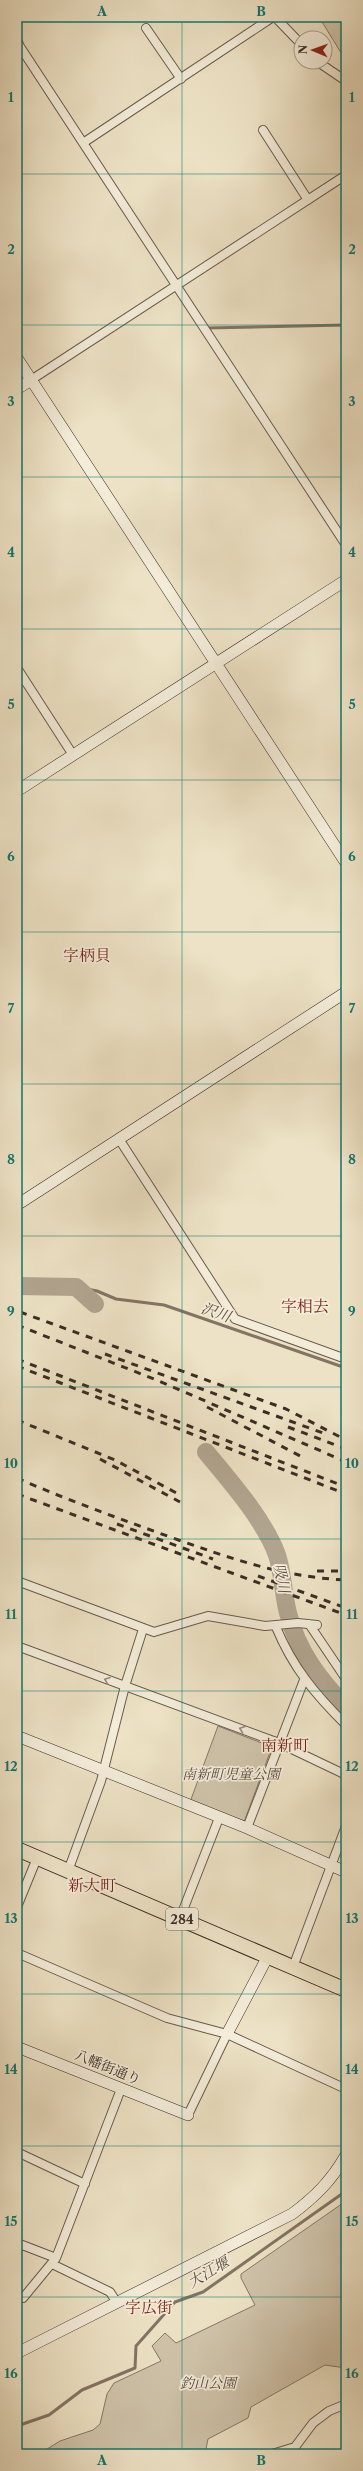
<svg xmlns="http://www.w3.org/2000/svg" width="363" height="2471" font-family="'Libre Caslon Text','Noto Serif JP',serif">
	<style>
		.green { fill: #cfc3aa; stroke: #867868 }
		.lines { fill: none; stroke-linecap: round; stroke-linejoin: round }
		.stream { stroke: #837465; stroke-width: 3 }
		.river { stroke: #b1a48f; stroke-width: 18 }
		.street-casing { stroke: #695a4d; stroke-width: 10 }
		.secondary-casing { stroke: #3d2c25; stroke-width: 12 }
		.highway-casing { stroke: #3d2c25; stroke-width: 16 }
		.street { stroke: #f3ecd9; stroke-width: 8 }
		.secondary { stroke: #f3ecd9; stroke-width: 11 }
		.highway { stroke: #ede2c5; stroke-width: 14 }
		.rail { stroke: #3d2c25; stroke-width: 3; stroke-dasharray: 7 7; stroke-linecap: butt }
		.oneway { stroke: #988c7f }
		.grid { fill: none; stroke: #0f766e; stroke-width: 1; stroke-opacity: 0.55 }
		.labels { text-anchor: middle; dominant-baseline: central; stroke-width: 3.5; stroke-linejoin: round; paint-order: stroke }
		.shield { fill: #f3ecd9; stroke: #74665b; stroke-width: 1 }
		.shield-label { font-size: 13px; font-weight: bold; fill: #3d2c25 }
		.park-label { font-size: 14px; font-style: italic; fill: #5a4a40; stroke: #f3ecd9 }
		.street-label { font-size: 14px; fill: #3d2c25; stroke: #f3ecd9 }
		.water-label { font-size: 15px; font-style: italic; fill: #605045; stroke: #f3ecd9 }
		.quarter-label { font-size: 16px; fill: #7a1f14; stroke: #f3ecd9 }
		.neatline { fill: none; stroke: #0f766e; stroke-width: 1.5 }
		.grid-label { font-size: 13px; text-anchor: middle; font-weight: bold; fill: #0f766e }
	</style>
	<rect width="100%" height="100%" fill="#ede2c5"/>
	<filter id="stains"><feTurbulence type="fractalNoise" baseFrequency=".005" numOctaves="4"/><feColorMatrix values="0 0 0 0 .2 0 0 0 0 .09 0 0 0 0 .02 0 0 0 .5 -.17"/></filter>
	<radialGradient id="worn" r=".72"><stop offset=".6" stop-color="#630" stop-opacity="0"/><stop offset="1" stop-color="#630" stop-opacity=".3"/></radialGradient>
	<path class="green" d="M319 17H346V58L343 56Z
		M218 1726 272 1747 244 1822 190 1802Z
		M346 2201V2368L325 2365 251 2407 248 2418 208 2439 205 2454H39L60 2441 93 2430 100 2424 107 2394 114 2383 161 2361 152 2346 165 2333 176 2343 255 2305 241 2278V2274Z"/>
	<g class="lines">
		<path class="stream" d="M17 35 22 42
			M206 328 346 325
			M76 1287 97 1291 116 1299 164 1305 346 1368
			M17 2426 49 2415 82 2390 135 2368 136 2346 175 2302 203 2292 346 2191"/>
		<path class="river" d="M17 1286 76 1287 95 1304
			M206 1452C230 1481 265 1521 277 1555 283 1573 283 1594 288 1613 298 1653 319 1678 346 1708"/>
		<g class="street-casing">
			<path id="street" d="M275 17 301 44
				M146 28 181 79
				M17 42 346 545
				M318 62 346 81
				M263 130 308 200
				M83 143 273 17
				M31 380 346 175
				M17 668 73 755
				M119 1139 235 1319 346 1359
				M17 1581 154 1632 208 1616 265 1626 298 1623 317 1625
				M309 1624 346 1679
				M276 1627C293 1668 315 1694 346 1725
				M17 1646 279 1743 346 1775
				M247 1828 304 1680
				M68 1871 101 1781 125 1686 143 1629
				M17 1907 37 1858
				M180 1918 219 1818
				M17 1953 167 2018 227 2034
				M293 1967 346 1826
				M188 2115 227 2034 346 2089
				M17 2152 85 2184
				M17 2243 56 2258
				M52 2264 110 2292 117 2303
				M17 2296 23 2298 56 2258 121 2089
				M272 2454 295 2447 313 2423 329 2411 346 2404"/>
		</g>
		<g class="secondary-casing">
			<path id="secondary" d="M17 358 346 863
				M17 389 31 380
				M17 791 346 580
				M17 1205 346 992
				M17 1736 247 1828 346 1872
				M227 2034 268 1956
				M17 2047 188 2115
				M17 2353 292 2214C315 2197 332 2180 346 2155"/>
		</g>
		<g class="highway-casing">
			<path id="highway" d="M17 1849 346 1990"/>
		</g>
		<use href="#street" class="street"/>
		<use href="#secondary" class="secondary"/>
		<use href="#highway" class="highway"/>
		<path class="rail" d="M20 1312 286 1409 346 1440
			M17 1325 159 1381 344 1461
			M105 1354 323 1433
			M17 1359 346 1487
			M17 1366 346 1494
			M207 1407 306 1459
			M17 1420 115 1460 182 1496
			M288 1427 346 1449
			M100 1459 180 1502
			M17 1478C67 1500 118 1518 170 1537 230 1558 281 1577 346 1580
			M17 1494 346 1615
			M117 1524 213 1559
			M317 1571H346
			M258 1576 346 1608"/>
	</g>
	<defs><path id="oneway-chevron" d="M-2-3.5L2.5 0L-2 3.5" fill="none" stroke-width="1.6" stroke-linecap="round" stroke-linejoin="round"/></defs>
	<g class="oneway">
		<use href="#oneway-chevron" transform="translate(107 1680) rotate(-160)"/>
		<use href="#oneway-chevron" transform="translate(242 1729) rotate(-160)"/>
	</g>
	<path class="grid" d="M182 17V2454M17 174H346M17 325H346M17 477H346M17 629H346M17 780H346M17 932H346M17 1084H346M17 1236H346M17 1387H346M17 1539H346M17 1691H346M17 1842H346M17 1994H346M17 2146H346M17 2297H346"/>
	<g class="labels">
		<rect class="shield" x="166" y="1908" width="32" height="22" rx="3"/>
		<g class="shield-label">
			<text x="182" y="1919">284</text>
		</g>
		<g class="park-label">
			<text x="231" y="1774">南新町児童公園</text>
			<text x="208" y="2383">釣山公園</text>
		</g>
		<g class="street-label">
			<text transform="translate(108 2067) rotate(22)">八幡街通り</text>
		</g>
		<g class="water-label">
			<text transform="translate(216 1312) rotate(19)">沢川</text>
			<text transform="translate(282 1578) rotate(78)">吸川</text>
			<text transform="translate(208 2272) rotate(-31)">大江堰</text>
		</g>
		<g class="quarter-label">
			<text x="87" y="955">字柄貝</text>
			<text x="305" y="1306">字相去</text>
			<text x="285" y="1745">南新町</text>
			<text x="92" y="1885">新大町</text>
			<text x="149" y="2307">字広街</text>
		</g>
	</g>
	<rect width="363" height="2471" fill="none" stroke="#ede2c5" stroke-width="44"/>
	<g transform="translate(313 50) rotate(272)"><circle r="19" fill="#f3ecd9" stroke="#aa9f91"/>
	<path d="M0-3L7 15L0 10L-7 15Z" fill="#8f2418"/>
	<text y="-6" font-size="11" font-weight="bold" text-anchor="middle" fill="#3d2c25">N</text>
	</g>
	<rect x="22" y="22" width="319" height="2427" class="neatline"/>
	<g class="grid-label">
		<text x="102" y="16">A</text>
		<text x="261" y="16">B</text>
		<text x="11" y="102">1</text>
		<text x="352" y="102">1</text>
		<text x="11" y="254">2</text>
		<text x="352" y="254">2</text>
		<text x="11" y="406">3</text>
		<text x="352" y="406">3</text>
		<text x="11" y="557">4</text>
		<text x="352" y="557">4</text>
		<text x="11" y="709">5</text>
		<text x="352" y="709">5</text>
		<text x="11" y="861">6</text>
		<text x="352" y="861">6</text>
		<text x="11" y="1013">7</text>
		<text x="352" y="1013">7</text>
		<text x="11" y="1164">8</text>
		<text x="352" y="1164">8</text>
		<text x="11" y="1316">9</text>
		<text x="352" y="1316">9</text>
		<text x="11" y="1468">10</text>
		<text x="352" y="1468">10</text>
		<text x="11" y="1619">11</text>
		<text x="352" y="1619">11</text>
		<text x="11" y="1771">12</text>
		<text x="352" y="1771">12</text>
		<text x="11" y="1923">13</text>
		<text x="352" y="1923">13</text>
		<text x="11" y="2074">14</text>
		<text x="352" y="2074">14</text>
		<text x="11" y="2226">15</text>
		<text x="352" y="2226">15</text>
		<text x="11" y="2378">16</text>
		<text x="352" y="2378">16</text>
		<text x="102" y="2465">A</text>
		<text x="261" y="2465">B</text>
	</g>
	<rect width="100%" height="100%" filter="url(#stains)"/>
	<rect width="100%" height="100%" fill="url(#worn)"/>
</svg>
